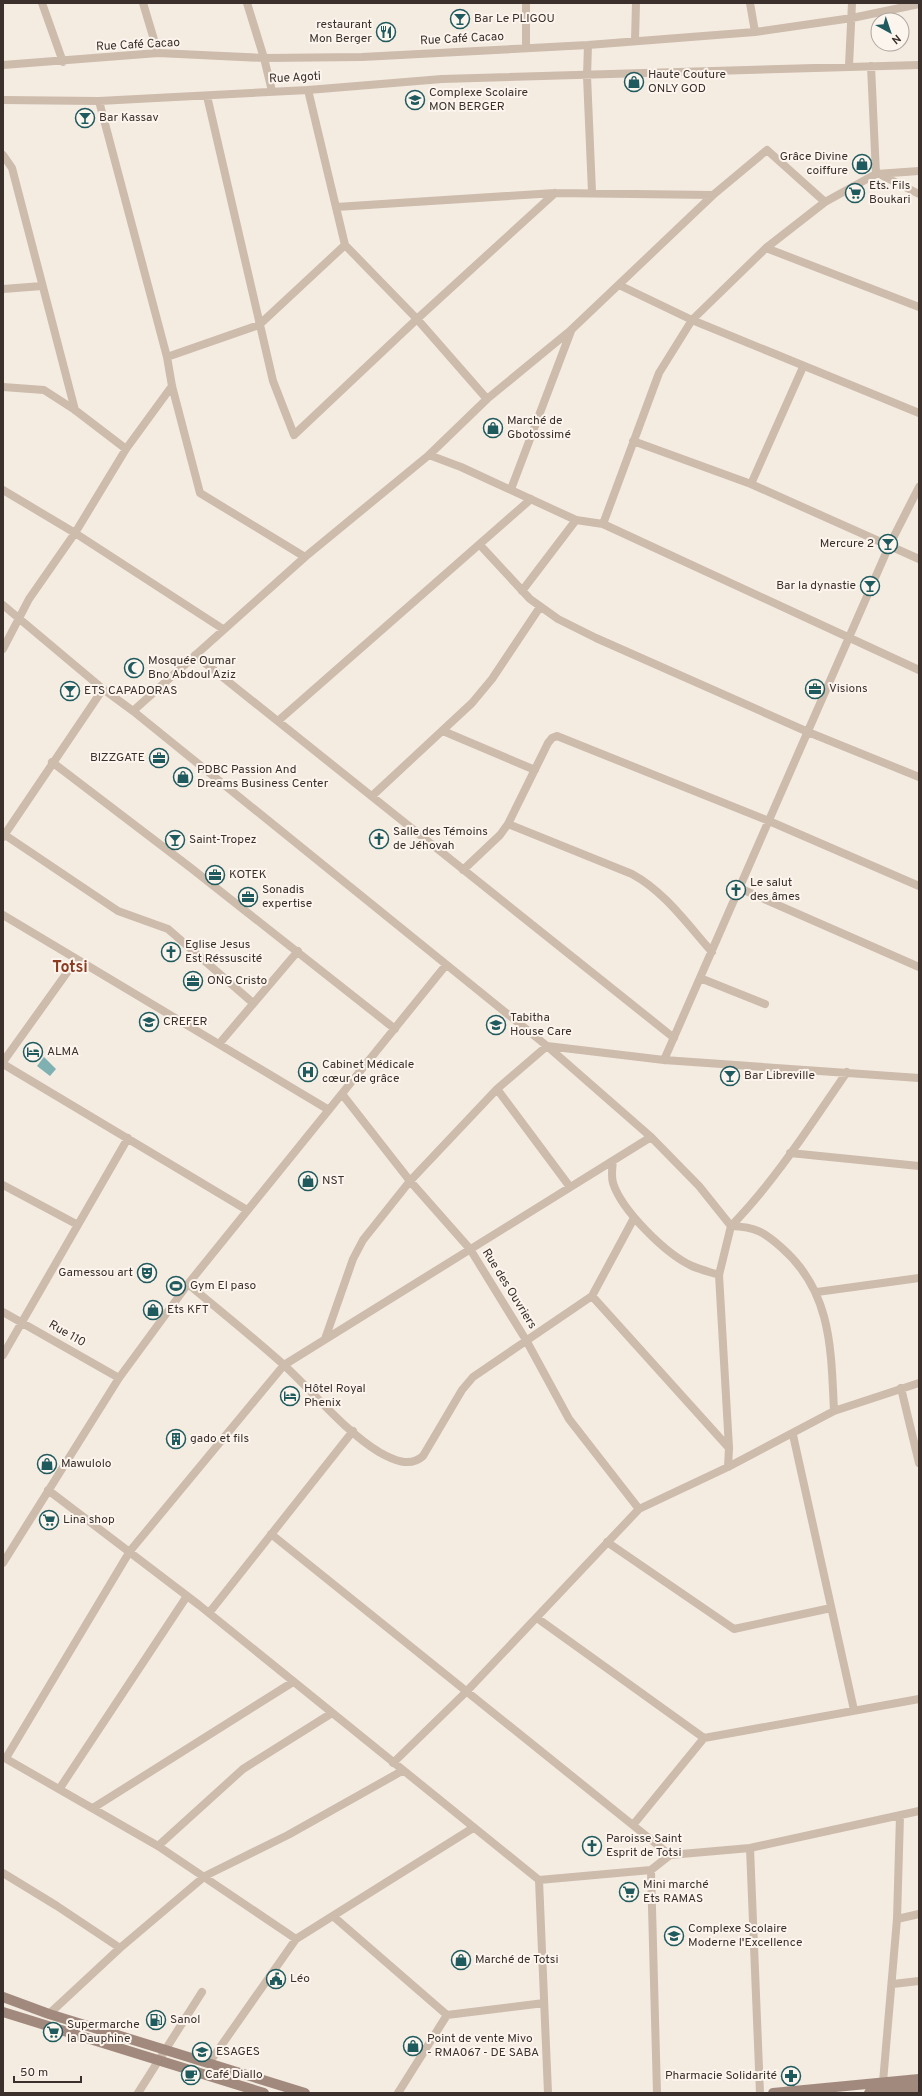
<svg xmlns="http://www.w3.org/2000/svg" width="922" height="2096" font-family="Overpass,sans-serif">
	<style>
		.water { fill: #7fb0b2 }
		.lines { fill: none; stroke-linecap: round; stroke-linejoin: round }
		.street { stroke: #cdbbac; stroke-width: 8 }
		.secondary { stroke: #a18a7d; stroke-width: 10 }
		.labels { text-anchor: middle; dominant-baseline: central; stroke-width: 4; stroke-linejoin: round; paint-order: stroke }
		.poi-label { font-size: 12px; fill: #3b302b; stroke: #fbf5ee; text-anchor: start }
		.street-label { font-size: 12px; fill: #3b302b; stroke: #fbf5ee }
		.district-label { font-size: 16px; font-weight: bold; fill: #8c3b22; stroke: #fbf5ee }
	</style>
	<rect width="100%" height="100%" fill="#f4ebe1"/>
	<path class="water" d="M44 1057 56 1069 50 1076 37 1066Z"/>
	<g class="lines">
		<path class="street" d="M42 3 63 62
			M143 3 158 53
			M247 3 264 58 272 91
			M750 3 755 32
			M635 40 636 3
			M588 45 587 76 592 192
			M526 47V3
			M3 65 158 53 264 58 362 57 588 45 755 32 852 18 919 4
			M849 66 852 3
			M871 66 876 174
			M308 90 345 245 417 319 487 399
			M207 96 273 381 294 435 417 319 555 193
			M3 100 99 101 308 90 442 79 919 65
			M99 101 167 357 172 386 200 493 305 557
			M3 155 12 168 75 410
			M881 175 919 194
			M336 207 555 193 713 195
			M766 248 919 307
			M619 285 692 320 919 413
			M3 289 42 286
			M167 357 259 325 345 245
			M3 387 44 390 75 410 126 449
			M633 441 751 484 919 559
			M429 455 461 467 576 520 603 524 919 670
			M751 484 803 367
			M511 489 571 331
			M3 490 75 533 223 629
			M603 524 659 373 692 320 766 248 825 202 876 174 919 171
			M480 545 530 599 558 619 596 638 808 732 919 777
			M522 591 576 520
			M3 605 103 689 133 711 547 1046 651 1137 699 1186 731 1226C776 1180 811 1124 847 1072
			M3 649 29 599 75 533 126 449 172 386
			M195 655 674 1038
			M133 711 305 557 429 455 487 399 571 330 713 195 767 150 825 202
			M278 721 531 499
			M443 731 535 770
			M52 762 191 868 395 1029
			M372 796 472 703 492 679 540 607
			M508 824 632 874C665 892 687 924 712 952
			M5 835 118 911 168 929 253 1003
			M3 837 103 689
			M463 870 500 835 508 824 548 743 552 738 557 736 769 821 919 886
			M739 888 919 967
			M3 915 329 1110
			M700 978 765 1004
			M219 1044 298 951
			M664 1060 889 546 919 487
			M3 1062 76 960
			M3 1064 247 1210
			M497 1089 570 1187
			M342 1094 410 1181 470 1249 526 1340 569 1419 639 1509
			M790 1153 919 1166
			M613 1161C612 1169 611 1176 613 1183 622 1211 666 1254 692 1266 701 1270 710 1272 719 1275
			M3 1185 78 1225
			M634 1218 592 1296 729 1448
			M188 1284C220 1311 254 1338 285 1366 314 1393 346 1432 379 1452 393 1460 410 1468 423 1456L462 1390 473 1377 592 1296
			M817 1292 919 1278
			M3 1312 119 1378
			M325 1339 353 1259 363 1240 410 1181 497 1089 547 1046 664 1060 919 1078
			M3 1355 128 1138
			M901 1388 919 1463
			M793 1435 854 1710
			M728 1467 729 1448 719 1275 731 1226C756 1227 764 1232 782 1248 832 1292 831 1350 834 1411
			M48 1490 199 1605 539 1880 651 1870 670 1855 750 1848 919 1811
			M271 1534 670 1855
			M607 1542 734 1629 831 1608
			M3 1563 119 1378 188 1284 446 965
			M209 1613 353 1431
			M537 1618 704 1738
			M3 1757 158 1846 296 1939
			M6 1758 130 1551 284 1365 651 1137
			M393 1763 466 1692 639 1509 728 1467 834 1411 919 1383
			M60 1788 187 1596
			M93 1808 293 1682
			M633 1825 704 1738 919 1699
			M158 1846 243 1769 332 1713
			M750 1848 760 2093
			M651 1870 657 2093
			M3 1873 57 1906 120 1948
			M539 1880 548 2093
			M334 1917 447 2015
			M897 1919 919 1914
			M893 1984 919 1981
			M49 2014 120 1948 205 1876 288 1835 402 1771
			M209 2063 296 1939 473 1828
			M883 2082 897 1919 900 1816
			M138 2093 202 1992
			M398 2093 447 2015 544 2003"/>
		<path class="secondary" d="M3 1997 49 2014 305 2093
			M3 2012 264 2093
			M773 2093 919 2079
			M869 2093 919 2089"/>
	</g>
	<defs>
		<g id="bar-ring" transform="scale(1)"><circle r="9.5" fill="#fbf5ee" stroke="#1f5a5e" stroke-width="1.5"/><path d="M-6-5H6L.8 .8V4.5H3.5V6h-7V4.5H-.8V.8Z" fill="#1f5a5e"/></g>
		<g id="restaurant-ring" transform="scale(1)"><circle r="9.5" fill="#fbf5ee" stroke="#1f5a5e" stroke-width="1.5"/><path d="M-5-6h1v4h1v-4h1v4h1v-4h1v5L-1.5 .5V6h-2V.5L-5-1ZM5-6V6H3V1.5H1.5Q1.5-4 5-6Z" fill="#1f5a5e"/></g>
		<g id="shop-ring" transform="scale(1)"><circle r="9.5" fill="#fbf5ee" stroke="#1f5a5e" stroke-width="1.5"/><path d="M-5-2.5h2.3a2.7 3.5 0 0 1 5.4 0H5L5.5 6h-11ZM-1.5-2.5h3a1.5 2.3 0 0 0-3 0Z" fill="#1f5a5e"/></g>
		<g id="school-ring" transform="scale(1)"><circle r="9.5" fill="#fbf5ee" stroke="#1f5a5e" stroke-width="1.5"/><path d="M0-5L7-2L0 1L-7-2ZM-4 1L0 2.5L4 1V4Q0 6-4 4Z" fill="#1f5a5e"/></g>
		<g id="supermarket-ring" transform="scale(1)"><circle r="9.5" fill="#fbf5ee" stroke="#1f5a5e" stroke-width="1.5"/><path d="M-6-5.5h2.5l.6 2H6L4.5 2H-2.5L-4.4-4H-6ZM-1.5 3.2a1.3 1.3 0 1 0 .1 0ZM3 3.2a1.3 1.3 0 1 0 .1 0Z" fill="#1f5a5e"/></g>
		<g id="mosque-ring" transform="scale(1)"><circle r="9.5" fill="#fbf5ee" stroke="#1f5a5e" stroke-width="1.5"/><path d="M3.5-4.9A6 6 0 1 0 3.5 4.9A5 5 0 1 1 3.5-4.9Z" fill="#1f5a5e"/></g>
		<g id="office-ring" transform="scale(1)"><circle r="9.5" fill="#fbf5ee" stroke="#1f5a5e" stroke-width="1.5"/><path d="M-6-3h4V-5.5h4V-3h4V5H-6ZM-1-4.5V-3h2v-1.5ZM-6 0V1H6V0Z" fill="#1f5a5e"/></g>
		<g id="church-ring" transform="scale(1)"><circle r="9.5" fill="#fbf5ee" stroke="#1f5a5e" stroke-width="1.5"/><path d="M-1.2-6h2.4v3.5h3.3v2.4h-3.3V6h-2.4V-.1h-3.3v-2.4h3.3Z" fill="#1f5a5e"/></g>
		<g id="hotel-ring" transform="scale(1)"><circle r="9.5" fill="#fbf5ee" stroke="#1f5a5e" stroke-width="1.5"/><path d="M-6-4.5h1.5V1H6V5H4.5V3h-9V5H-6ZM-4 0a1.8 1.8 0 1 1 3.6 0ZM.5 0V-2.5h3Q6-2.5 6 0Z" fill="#1f5a5e"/></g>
		<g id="hospital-ring" transform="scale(1)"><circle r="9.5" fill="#fbf5ee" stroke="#1f5a5e" stroke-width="1.5"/><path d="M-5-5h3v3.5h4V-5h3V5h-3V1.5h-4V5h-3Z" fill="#1f5a5e"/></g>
		<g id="theatre-ring" transform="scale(1)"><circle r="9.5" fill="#fbf5ee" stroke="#1f5a5e" stroke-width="1.5"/><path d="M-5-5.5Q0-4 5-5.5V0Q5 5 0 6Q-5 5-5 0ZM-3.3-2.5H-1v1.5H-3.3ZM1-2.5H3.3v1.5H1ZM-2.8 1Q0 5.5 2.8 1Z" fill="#1f5a5e"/></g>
		<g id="stadium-ring" transform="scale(1)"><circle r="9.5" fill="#fbf5ee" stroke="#1f5a5e" stroke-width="1.5"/><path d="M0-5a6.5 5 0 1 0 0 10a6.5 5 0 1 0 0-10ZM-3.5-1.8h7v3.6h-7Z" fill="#1f5a5e"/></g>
		<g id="building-ring" transform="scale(1)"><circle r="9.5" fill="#fbf5ee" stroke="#1f5a5e" stroke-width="1.5"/><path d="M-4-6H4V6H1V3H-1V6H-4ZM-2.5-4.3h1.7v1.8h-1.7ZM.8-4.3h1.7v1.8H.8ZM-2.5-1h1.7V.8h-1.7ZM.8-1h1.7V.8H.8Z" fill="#1f5a5e"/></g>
		<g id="civic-ring" transform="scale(1)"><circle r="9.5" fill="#fbf5ee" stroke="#1f5a5e" stroke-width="1.5"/><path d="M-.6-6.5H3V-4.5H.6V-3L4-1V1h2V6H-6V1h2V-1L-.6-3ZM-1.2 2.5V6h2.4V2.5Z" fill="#1f5a5e"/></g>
		<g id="fuel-ring" transform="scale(1)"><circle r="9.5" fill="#fbf5ee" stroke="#1f5a5e" stroke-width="1.5"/><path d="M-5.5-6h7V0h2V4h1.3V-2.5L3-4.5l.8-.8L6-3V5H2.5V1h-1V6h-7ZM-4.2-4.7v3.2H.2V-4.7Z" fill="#1f5a5e"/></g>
		<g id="cafe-ring" transform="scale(1)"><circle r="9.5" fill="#fbf5ee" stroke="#1f5a5e" stroke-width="1.5"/><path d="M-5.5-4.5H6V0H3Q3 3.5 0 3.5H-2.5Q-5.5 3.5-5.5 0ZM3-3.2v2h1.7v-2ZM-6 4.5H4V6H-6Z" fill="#1f5a5e"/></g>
		<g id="pharmacy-ring" transform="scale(1)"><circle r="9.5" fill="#fbf5ee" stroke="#1f5a5e" stroke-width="1.5"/><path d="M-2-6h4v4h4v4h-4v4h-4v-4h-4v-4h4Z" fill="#1f5a5e"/></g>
	</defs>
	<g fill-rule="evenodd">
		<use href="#bar-ring" x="460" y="19"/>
		<use href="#restaurant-ring" x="386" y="32"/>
		<use href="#shop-ring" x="634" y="82"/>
		<use href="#school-ring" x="415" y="100"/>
		<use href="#bar-ring" x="85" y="118"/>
		<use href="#shop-ring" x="862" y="164"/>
		<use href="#supermarket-ring" x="855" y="193"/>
		<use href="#shop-ring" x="493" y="428"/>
		<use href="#bar-ring" x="888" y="544"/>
		<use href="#bar-ring" x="870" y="586"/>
		<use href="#mosque-ring" x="134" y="668"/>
		<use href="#office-ring" x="815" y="689"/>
		<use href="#bar-ring" x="70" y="691"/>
		<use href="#office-ring" x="159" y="758"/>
		<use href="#shop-ring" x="183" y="777"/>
		<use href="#church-ring" x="379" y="839"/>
		<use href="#bar-ring" x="175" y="840"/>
		<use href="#office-ring" x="215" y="875"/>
		<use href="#church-ring" x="736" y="890"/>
		<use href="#office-ring" x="248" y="897"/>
		<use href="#church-ring" x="171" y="952"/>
		<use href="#office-ring" x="193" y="981"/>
		<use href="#school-ring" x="149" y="1022"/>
		<use href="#school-ring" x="496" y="1025"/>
		<use href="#hotel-ring" x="33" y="1052"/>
		<use href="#hospital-ring" x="308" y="1072"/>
		<use href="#bar-ring" x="730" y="1076"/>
		<use href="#shop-ring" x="308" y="1181"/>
		<use href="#theatre-ring" x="147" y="1273"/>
		<use href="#stadium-ring" x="176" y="1286"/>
		<use href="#shop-ring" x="153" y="1310"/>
		<use href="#hotel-ring" x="290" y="1396"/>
		<use href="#building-ring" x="176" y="1439"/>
		<use href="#shop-ring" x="47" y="1464"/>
		<use href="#supermarket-ring" x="49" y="1520"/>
		<use href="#church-ring" x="592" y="1846"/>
		<use href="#supermarket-ring" x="629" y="1892"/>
		<use href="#school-ring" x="674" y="1936"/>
		<use href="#shop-ring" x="461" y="1960"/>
		<use href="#civic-ring" x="276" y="1979"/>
		<use href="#fuel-ring" x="156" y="2020"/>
		<use href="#supermarket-ring" x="53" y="2032"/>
		<use href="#shop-ring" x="413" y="2046"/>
		<use href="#school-ring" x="202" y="2052"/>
		<use href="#cafe-ring" x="191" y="2075"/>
		<use href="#pharmacy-ring" x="791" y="2076"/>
	</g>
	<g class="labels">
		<g class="poi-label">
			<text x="474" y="19">Bar Le PLIGOU</text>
			<text x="372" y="25" text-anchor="end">restaurant<tspan x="372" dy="14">Mon Berger</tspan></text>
			<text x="648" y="75">Haute Couture<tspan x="648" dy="14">ONLY GOD</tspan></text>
			<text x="429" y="93">Complexe Scolaire<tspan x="429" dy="14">MON BERGER</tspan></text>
			<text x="99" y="118">Bar Kassav</text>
			<text x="848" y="157" text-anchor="end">Grâce Divine<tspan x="848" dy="14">coiffure</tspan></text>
			<text x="869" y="186">Ets. Fils<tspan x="869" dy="14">Boukari</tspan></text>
			<text x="507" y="421">Marché de<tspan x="507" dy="14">Gbotossimé</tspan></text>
			<text x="874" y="544" text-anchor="end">Mercure 2</text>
			<text x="856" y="586" text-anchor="end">Bar la dynastie</text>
			<text x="148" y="661">Mosquée Oumar<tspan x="148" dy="14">Bno Abdoul Aziz</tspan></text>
			<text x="829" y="689">Visions</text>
			<text x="84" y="691">ETS CAPADORAS</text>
			<text x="145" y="758" text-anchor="end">BIZZGATE</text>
			<text x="197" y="770">PDBC Passion And<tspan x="197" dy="14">Dreams Business Center</tspan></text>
			<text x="393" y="832">Salle des Témoins<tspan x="393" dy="14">de Jéhovah</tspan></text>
			<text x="189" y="840">Saint-Tropez</text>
			<text x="229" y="875">KOTEK</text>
			<text x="750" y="883">Le salut<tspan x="750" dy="14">des âmes</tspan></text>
			<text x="262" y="890">Sonadis<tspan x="262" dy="14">expertise</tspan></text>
			<text x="185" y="945">Eglise Jesus<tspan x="185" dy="14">Est Réssuscité</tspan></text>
			<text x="207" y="981">ONG Cristo</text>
			<text x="510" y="1018">Tabitha<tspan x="510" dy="14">House Care</tspan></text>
			<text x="163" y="1022">CREFER</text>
			<text x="47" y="1052">ALMA</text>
			<text x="322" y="1065">Cabinet Médicale<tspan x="322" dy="14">cœur de grâce</tspan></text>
			<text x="744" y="1076">Bar Libreville</text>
			<text x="322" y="1181">NST</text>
			<text x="133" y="1273" text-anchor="end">Gamessou art</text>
			<text x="190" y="1286">Gym El paso</text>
			<text x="167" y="1310">Ets KFT</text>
			<text x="304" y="1389">Hôtel Royal<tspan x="304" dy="14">Phenix</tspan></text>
			<text x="190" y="1439">gado et fils</text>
			<text x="61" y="1464">Mawulolo</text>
			<text x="63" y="1520">Lina shop</text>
			<text x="606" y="1839">Paroisse Saint<tspan x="606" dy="14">Esprit de Totsi</tspan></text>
			<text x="643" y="1885">Mini marché<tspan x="643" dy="14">Ets RAMAS</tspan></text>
			<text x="688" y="1929">Complexe Scolaire<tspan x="688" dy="14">Moderne l'Excellence</tspan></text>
			<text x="475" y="1960">Marché de Totsi</text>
			<text x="290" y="1979">Léo</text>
			<text x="170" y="2020">Sanol</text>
			<text x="67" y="2025">Supermarche<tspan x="67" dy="14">la Dauphine</tspan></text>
			<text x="427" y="2039">Point de vente Mivo<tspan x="427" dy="14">- RMA067 - DE SABA</tspan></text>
			<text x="216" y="2052">ESAGES</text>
			<text x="205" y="2075">Café Diallo</text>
			<text x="777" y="2076" text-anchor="end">Pharmacie Solidarité</text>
		</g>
		<g class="street-label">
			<text transform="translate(462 39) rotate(-3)">Rue Café Cacao</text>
			<text transform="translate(138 45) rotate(-3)">Rue Café Cacao</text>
			<text transform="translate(295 78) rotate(-3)">Rue Agoti</text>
			<text transform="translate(509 1289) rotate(58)">Rue des Ouvriers</text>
			<text transform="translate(67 1334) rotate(30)">Rue 110</text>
		</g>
		<g class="district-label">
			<text x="70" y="968">Totsi</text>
		</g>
	</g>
	<rect width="922" height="2096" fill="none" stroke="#3b302b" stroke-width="8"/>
	<g transform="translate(890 32) rotate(140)"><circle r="19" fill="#fbf5ee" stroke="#aea6a0"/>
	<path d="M0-3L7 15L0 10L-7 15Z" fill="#1f5a5e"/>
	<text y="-6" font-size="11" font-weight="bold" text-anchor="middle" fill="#3b302b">N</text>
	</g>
	<path d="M14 2076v6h67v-6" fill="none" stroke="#3b302b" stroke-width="2"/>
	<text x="20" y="2076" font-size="12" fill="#3b302b" stroke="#fbf5ee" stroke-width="3" paint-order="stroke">50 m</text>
</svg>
